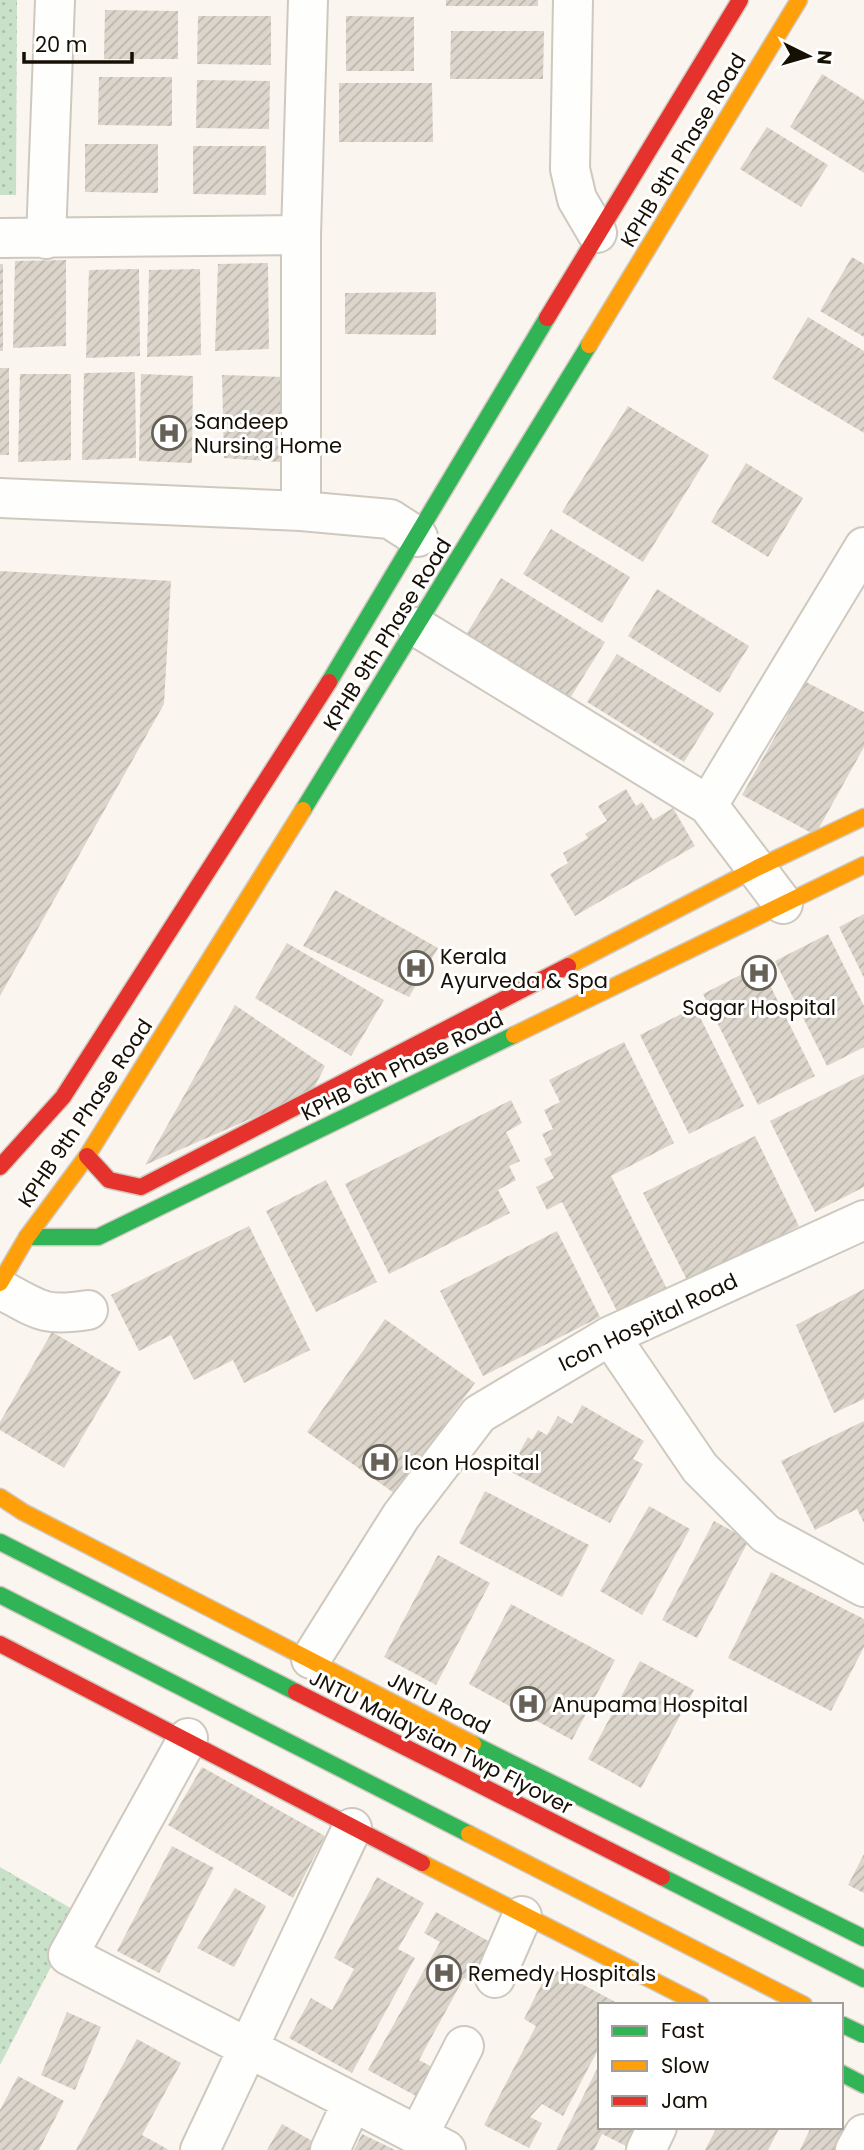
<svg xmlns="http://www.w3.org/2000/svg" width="864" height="2150" font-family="Poppins,sans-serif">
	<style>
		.park { fill: url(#park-dots) }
		.building { fill: url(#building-hatch) }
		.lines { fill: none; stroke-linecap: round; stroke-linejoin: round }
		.street-casing { stroke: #cfc8bf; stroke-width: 42 }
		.fast-casing { stroke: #cfc8bf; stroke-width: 19 }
		.slow-casing { stroke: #cfc8bf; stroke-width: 19 }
		.jam-casing { stroke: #cfc8bf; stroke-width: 19 }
		.street { stroke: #fefefc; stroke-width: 38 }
		.fast { stroke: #30b455; stroke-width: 16 }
		.slow { stroke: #ff9f0a; stroke-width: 16 }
		.jam { stroke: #e5322d; stroke-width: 16 }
		.fast-bridge-casing { stroke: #cfc8bf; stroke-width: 19; stroke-linecap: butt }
		.fast-bridge { stroke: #30b455; stroke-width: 16 }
		.labels { text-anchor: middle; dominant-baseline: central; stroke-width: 6; stroke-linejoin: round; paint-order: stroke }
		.street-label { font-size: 21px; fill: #160f04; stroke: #fff }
		.poi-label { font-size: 21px; fill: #160f04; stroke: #fff; text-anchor: start }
	</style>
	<defs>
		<pattern id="park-dots" width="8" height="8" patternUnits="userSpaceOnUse" patternTransform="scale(1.75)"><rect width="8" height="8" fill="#c8e1c9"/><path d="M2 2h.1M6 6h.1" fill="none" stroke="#abc0ab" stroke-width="1.8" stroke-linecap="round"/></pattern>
		<pattern id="building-hatch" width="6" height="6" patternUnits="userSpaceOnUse" patternTransform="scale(1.75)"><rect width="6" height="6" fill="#dbd5cb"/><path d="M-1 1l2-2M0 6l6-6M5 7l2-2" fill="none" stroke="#bbb6ad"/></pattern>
	</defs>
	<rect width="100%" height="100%" fill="#faf5ee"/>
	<path class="park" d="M0 0H17L16 195H0Z
		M0 1867 79 1913 0 2065Z"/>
	<path class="building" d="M446 0H538V6H446Z
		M105 10 178 11V59H104Z
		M198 16H271V65L197 64Z
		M346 16 414 17V71H346Z
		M451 31H544L543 79H450Z
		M822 74 864 100V173L790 127Z
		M99 77H172V126L98 125Z
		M197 80 270 81 269 129 196 128Z
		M339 83H432L433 142H339Z
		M767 127 828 165 801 207 740 169Z
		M85 144H158V193L85 192Z
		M193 146H266V195L193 194Z
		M852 257 864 264V337L820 311Z
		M66 260V346L13 348 15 261Z
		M268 263 269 349 215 351 218 264Z
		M0 264H3V351H0Z
		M139 269 140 356 86 358 89 270Z
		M200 269 201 355 147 357 149 270Z
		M436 292V335L345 334V293Z
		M808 317 864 351V433L772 378Z
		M0 368H9V455H0Z
		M135 372 136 458 82 460 84 373Z
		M20 374H71V460L18 462Z
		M141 374 193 376 192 463 139 461Z
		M222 375 283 377 280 462 224 458Z
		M628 406 709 455 643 562 562 512Z
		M746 463 803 498 768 557 711 522Z
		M551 529 630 577 602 623 523 574Z
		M0 571 171 581 164 704 0 996Z
		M501 578 605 642 567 703 464 638Z
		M657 589 749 646 720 693 628 636Z
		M617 654 714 713 684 762 587 702Z
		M806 682 864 712V747L815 835 742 795Z
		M626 789 636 806 642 802 653 820 673 808 695 846 575 916 550 874 568 863 563 853 588 838 585 834 607 821 598 806Z
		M335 890 438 948 409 997 303 946Z
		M864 914V978L839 927Z
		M828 934 864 1006V1047L827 1066 775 961Z
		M287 943 384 1000 351 1056 255 998Z
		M760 965 815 1076 758 1105 703 994Z
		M235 1005 325 1066 312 1092 145 1165Z
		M695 1007 744 1106 689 1134 640 1035Z
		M624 1042 674 1143 611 1176 669 1293 620 1317 562 1202 547 1210 536 1187 554 1178 544 1159 552 1155 542 1134 553 1129 544 1110 560 1102 549 1080Z
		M864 1074V1187L815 1212 770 1121Z
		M511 1100 522 1123 506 1132 520 1161 509 1166 516 1180 498 1190 510 1213 389 1274 345 1184Z
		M755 1136 799 1226 688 1282 643 1193Z
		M326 1180 377 1282 316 1312 266 1211Z
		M249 1226 310 1350 244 1383 233 1360 194 1380 171 1335 139 1351 111 1295Z
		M557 1231 600 1317 483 1376 440 1291Z
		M864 1289V1399L834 1413 796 1325Z
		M385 1319 475 1383 394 1493 307 1432Z
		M52 1332 121 1372 64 1468 0 1430V1422Z
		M582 1405 644 1441 633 1459 643 1464 610 1523 509 1471 528 1437 532 1440 538 1430 547 1435 558 1416 572 1424Z
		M864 1421V1523L857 1509 815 1530 781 1461Z
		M485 1491 589 1545 562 1597 459 1543Z
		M649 1506 690 1529 642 1615 600 1591Z
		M714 1521 749 1540 697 1638 662 1620Z
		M438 1555 490 1583 436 1685 384 1657Z
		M771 1572 864 1619V1647L831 1711 728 1658Z
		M511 1604 615 1660 572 1740 469 1684Z
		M640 1661 694 1690 641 1788 588 1759Z
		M202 1767 325 1836 293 1898 168 1825Z
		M172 1846 214 1868 159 1973 117 1951Z
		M864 1854V1893L848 1885Z
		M377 1877 424 1903 398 1949 415 1958 352 2073 289 2038 311 1998 332 2010 354 1969 334 1958Z
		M235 1888 266 1906 234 1967 197 1948Z
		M436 1912 499 1947 478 1985 464 1978 419 2060 432 2067 416 2096 368 2070 440 1942 424 1933Z
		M550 1967 621 2005H600V2046L563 2116 542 2104 530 2117 542 2123 529 2148 484 2125 536 2026 524 2019Z
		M67 2012 101 2027 75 2090 41 2075Z
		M137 2039 181 2063 142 2135 169 2150H76Z
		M600 2063V2127H638L628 2147 602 2134 594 2150H556Z
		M18 2076 64 2101 39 2150H0V2110Z
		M282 2124 314 2142 310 2150H267Z
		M841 2125 850 2129 839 2150H800L811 2127Z
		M717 2127H780L768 2150H705Z
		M362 2134 395 2150H354Z"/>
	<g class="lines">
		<g class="street-casing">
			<path id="street" d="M573 0 570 169 577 199 597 233
				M0 238 301 235
				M46 239 55 0
				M0 498 301 511 390 519 418 537
				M301 511V235L308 0
				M417 627 708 805 864 547
				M708 805 783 904
				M0 1289C39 1310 43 1317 88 1310
				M610 1336 700 1468 766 1534 864 1587
				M311 1659 401 1516 479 1414 610 1336 864 1220
				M188 1738 68 1955 446 2150
				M495 1978 522 1916
				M418 2136 464 2046
				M200 2150 352 1828
				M330 2150 352 2102
				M646 2150 657 2127
				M855 2150 864 2134"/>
		</g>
		<g class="fast-casing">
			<path id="fast" d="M329 682 547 318
				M303 810 589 345
				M27 1237H98L514 1035
				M0 1542 296 1692
				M0 1595 469 1834
				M473 1744 864 1938
				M662 1877 864 1979
				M841 2073 864 2085"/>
		</g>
		<g class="slow-casing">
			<path id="slow" d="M589 345 799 0
				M568 966 757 868 864 817
				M514 1035 864 865
				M0 1283 27 1237 87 1156 303 810
				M0 1497 23 1512 473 1744
				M469 1834 804 2005
				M422 1863 701 2005"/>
		</g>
		<g class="jam-casing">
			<path id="jam" d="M547 318 740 0
				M87 1156 109 1180 141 1187 568 966
				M0 1167 63 1097 329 682
				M0 1644 422 1863
				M296 1692 662 1877"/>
		</g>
		<use href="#street" class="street"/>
		<use href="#fast" class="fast"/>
		<use href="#slow" class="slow"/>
		<use href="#jam" class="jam"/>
		<g class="fast-bridge-casing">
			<path id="fast-bridge" d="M841 2024 864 2035"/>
		</g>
		<use href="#fast-bridge" class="fast-bridge"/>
	</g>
	<defs>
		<g id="hospital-ring" transform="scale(1.75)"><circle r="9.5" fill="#fff" stroke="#666056" stroke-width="1.5"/><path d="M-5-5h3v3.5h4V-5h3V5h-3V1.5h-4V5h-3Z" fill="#666056"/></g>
	</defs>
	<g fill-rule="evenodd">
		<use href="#hospital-ring" x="169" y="433"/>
		<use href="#hospital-ring" x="416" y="968"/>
		<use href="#hospital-ring" x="759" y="973"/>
		<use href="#hospital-ring" x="380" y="1462"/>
		<use href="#hospital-ring" x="528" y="1704"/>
		<use href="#hospital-ring" x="444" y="1973"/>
	</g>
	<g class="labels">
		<g class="street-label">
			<text transform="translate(683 150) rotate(-59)">KPHB 9th Phase Road</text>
			<text transform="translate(387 634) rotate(-58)">KPHB 9th Phase Road</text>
			<text transform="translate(402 1066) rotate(-26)">KPHB 6th Phase Road</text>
			<text transform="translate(85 1113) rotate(-56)">KPHB 9th Phase Road</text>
			<text transform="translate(648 1322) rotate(-26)">Icon Hospital Road</text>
			<text transform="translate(439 1703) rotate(27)">JNTU Road</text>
			<text transform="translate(441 1742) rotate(27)">JNTU Malaysian Twp Flyover</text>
		</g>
		<g class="poi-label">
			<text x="194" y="421">Sandeep<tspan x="194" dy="24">Nursing Home</tspan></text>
			<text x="440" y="956">Kerala<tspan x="440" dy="24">Ayurveda &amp; Spa</tspan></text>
			<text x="759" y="1007" text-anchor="middle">Sagar Hospital</text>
			<text x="404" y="1462">Icon Hospital</text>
			<text x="552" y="1704">Anupama Hospital</text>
			<text x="468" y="1973">Remedy Hospitals</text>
		</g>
	</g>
	<rect x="598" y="2003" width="245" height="126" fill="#ffffff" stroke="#a29f9b" stroke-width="2"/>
	<rect x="612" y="2026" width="35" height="10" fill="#30b455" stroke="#a29f9b" stroke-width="2"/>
	<text x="661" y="2038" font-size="21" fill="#160f04">Fast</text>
	<rect x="612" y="2061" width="35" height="10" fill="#ff9f0a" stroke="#a29f9b" stroke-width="2"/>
	<text x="661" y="2073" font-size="21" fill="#160f04">Slow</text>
	<rect x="612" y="2096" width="35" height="10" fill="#e5322d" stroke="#a29f9b" stroke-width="2"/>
	<text x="661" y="2108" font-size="21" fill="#160f04">Jam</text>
	<g transform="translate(808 56) rotate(95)" stroke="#ffffff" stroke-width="5" paint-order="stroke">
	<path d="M0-5L12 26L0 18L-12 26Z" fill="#160f04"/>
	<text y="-10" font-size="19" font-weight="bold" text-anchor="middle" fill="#160f04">N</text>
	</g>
	<path d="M24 52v10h108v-10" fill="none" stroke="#160f04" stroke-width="3.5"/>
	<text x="35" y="52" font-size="21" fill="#160f04" stroke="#ffffff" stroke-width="5" paint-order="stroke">20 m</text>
</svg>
